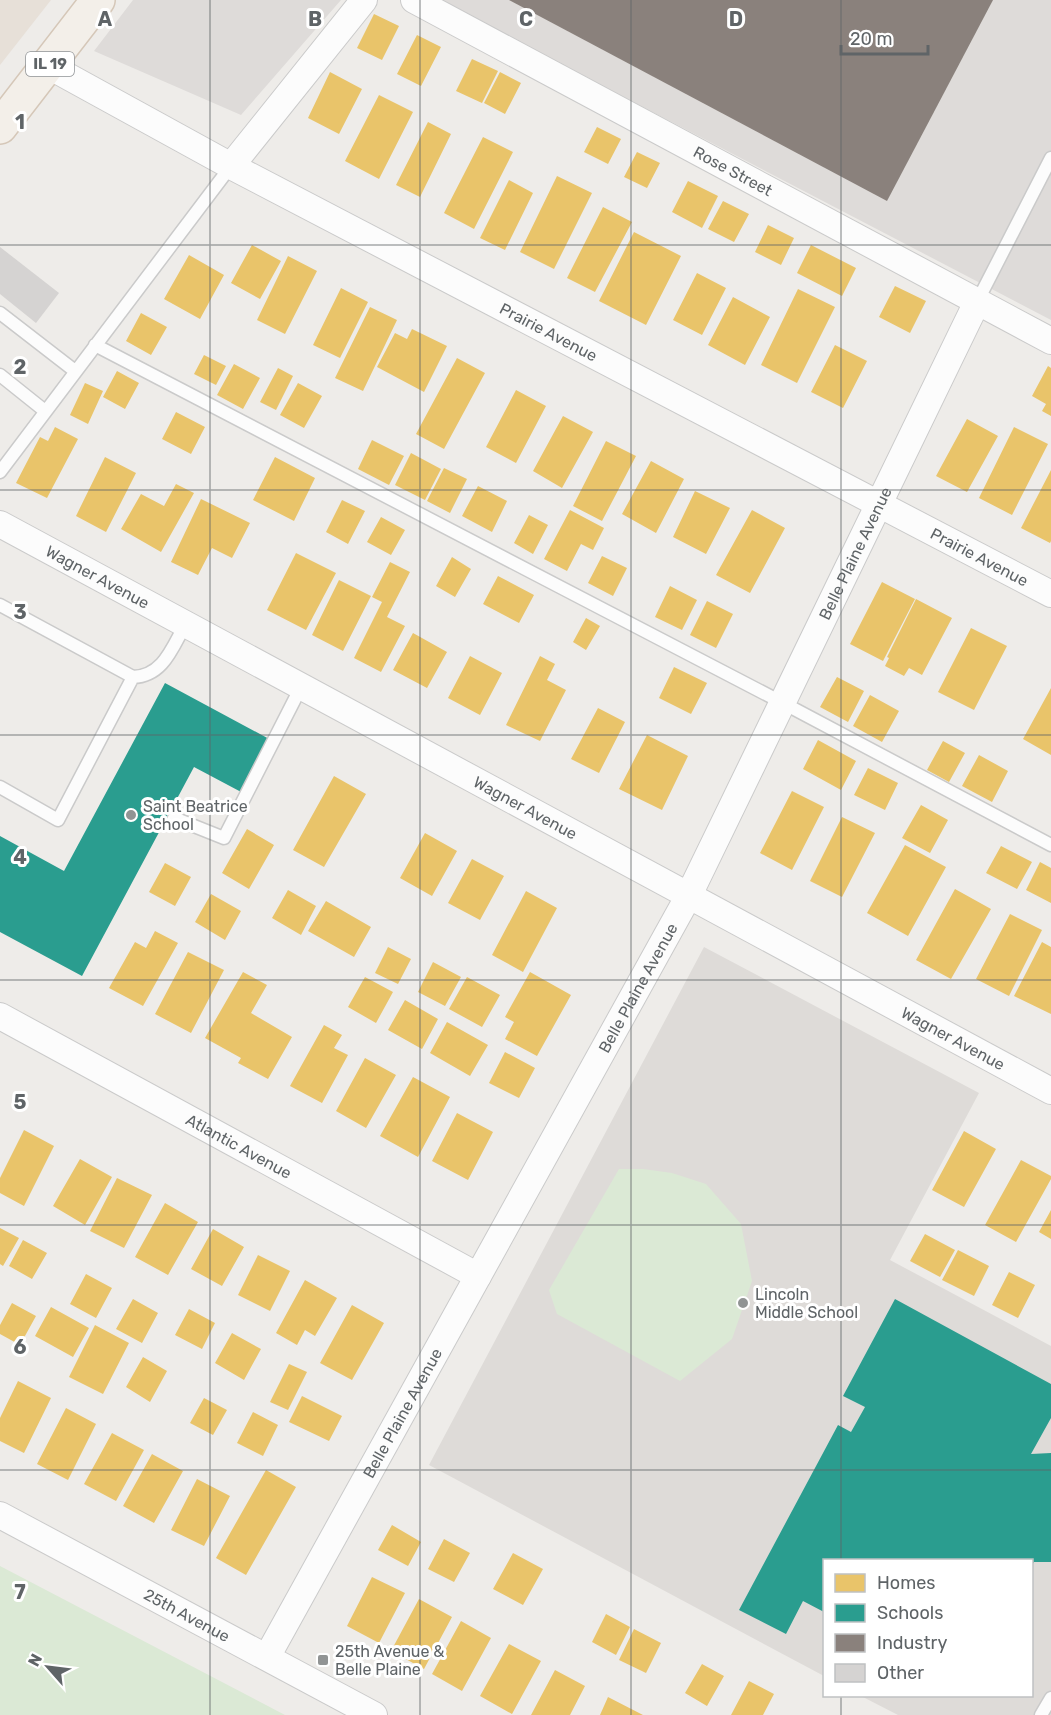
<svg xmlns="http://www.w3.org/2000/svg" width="1051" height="1715" font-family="Rubik,sans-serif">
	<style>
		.commercial { fill: #e7e0d8 }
		.industrial { fill: #dedbd9 }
		.education { fill: #dedbd8 }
		.green { fill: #dbe9d5 }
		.homes { fill: #e9c46a }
		.schools { fill: #2a9d8f }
		.industry { fill: #8a817c }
		.building { fill: #d5d3d2 }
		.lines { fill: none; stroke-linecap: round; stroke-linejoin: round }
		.lane-casing { stroke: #cacaca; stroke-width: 15 }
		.street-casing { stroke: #cacaca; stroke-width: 28 }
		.primary-casing { stroke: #d5c7b8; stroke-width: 36 }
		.lane { stroke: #fcfcfc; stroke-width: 12 }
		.street { stroke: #fcfcfc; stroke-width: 26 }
		.primary { stroke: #f3efe9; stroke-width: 33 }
		.grid { fill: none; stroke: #5f6467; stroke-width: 1.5; stroke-opacity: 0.55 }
		.poi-dot { fill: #919494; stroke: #fff; stroke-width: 2 }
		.labels { text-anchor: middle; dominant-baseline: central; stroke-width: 6; stroke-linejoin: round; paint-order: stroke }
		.shield { fill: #fff; stroke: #8f9295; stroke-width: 1.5 }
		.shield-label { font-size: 15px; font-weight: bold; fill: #5f6467 }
		.street-label { font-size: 16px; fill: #5f6467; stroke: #fff }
		.poi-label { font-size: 16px; fill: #5f6467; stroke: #fff; text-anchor: start }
		.grid-label { font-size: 20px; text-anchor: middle; font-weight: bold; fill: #5f6467; stroke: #fff; stroke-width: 6; stroke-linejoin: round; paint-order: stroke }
	</style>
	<rect width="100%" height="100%" fill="#eeece9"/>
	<path class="commercial" d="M0 0H51L0 65Z"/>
	<path class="industrial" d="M133 0H341L241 115 94 51Z
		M438 0H1051V320Z"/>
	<path class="education" d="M704 947 979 1093 890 1260 1051 1346V1715H898L861 1696H1032V1560H824V1676L429 1465Z"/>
	<path class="green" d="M619 1169H643L672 1173 706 1184 741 1224 752 1281 732 1339 680 1381 557 1314 549 1290Z
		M0 1566 285 1715H0Z"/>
	<path class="homes" d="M374 14 399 26 382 60 357 48Z
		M417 35 441 47 421 86 397 74Z
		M472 59 498 71 482 103 456 91Z
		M330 72 362 89 339 134 308 118Z
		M500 72 521 83 505 114 484 103Z
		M379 95 413 112 379 179 345 161Z
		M428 122 451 134 420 197 396 185Z
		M597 127 621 139 608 164 584 152Z
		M483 137 513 152 474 229 444 213Z
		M637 152 660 163 647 188 624 177Z
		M557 176 592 193 554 269 520 252Z
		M509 180 533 193 505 250 480 238Z
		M688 181 718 196 702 228 672 212Z
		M723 201 749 214 734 242 708 229Z
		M603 207 632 222 595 292 567 278Z
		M768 225 794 238 781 265 755 252Z
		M634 232 681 256 646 325 599 301Z
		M252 245 281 261 260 299 231 283Z
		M811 245 856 268 842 296 797 273Z
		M189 255 224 275 200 319 164 299Z
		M288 256 317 271 285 334 257 320Z
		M697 273 726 288 702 335 673 320Z
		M895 286 926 301 910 333 879 317Z
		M341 288 368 302 340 358 313 345Z
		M798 289 835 307 797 383 761 365Z
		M733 297 770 317 745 365 708 345Z
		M370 307 397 320 363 391 335 378Z
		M141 313 167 327 151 355 126 341Z
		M412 329 447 346 424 392 377 367 395 333 407 339Z
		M835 345 867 361 843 408 811 392Z
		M204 355 226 366 216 385 194 374Z
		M457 358 485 373 444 449 416 434Z
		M234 364 260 378 243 409 217 395Z
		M1048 366 1051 368V416L1042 411 1046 404 1032 396Z
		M278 368 293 376 276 410 260 402Z
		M117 371 139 383 125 409 103 397Z
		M85 383 103 391 88 424 70 415Z
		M298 383 322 396 304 428 280 415Z
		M516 390 546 406 516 463 486 447Z
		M176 412 205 427 191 454 162 439Z
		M563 416 593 432 562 488 533 471Z
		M967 419 998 436 967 492 936 476Z
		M55 427 78 439 47 498 16 483 40 437 48 441Z
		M1014 427 1048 444 1012 515 979 498Z
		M372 440 404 456 389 485 358 469Z
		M606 441 636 456 602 521 573 506Z
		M411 453 441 469 425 500 395 485Z
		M105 457 136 473 106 532 76 516Z
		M275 457 315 478 294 521 253 500Z
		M651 461 684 479 656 533 622 514Z
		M444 468 467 479 450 513 427 501Z
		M1051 470V541L1050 543 1021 528Z
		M176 484 194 493 161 552 121 529 141 494 164 506Z
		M478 486 507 501 492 532 462 516Z
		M695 491 730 508 706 554 673 537Z
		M201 499 250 523 232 558 212 548 198 575 171 562Z
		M342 500 365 511 348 544 326 532Z
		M570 510 604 528 593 550 581 544 567 571 544 559Z
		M752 510 785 528 750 593 716 575Z
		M529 515 548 525 533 554 514 543Z
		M381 517 405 530 391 555 367 542Z
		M296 553 336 573 306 630 267 610Z
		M602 556 627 568 613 596 588 583Z
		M452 557 471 569 455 597 436 586Z
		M390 562 410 572 387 617 405 626 381 672 354 658 382 602 372 597Z
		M498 576 534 595 519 623 483 604Z
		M339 580 371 596 343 651 312 635Z
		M882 582 915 599 883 661 850 644Z
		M670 586 697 600 682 630 655 617Z
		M916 599 952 618 922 675 909 668 904 676 885 666 889 658 887 657Z
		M707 601 733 614 716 648 690 635Z
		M586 618 600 626 586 650 573 642Z
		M971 628 1007 646 974 710 938 692Z
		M413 633 447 652 427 688 393 670Z
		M470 656 502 673 480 715 448 698Z
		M540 656 555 664 547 680 566 690 540 741 506 725Z
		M674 667 707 683 691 714 659 698Z
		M837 677 864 691 848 722 820 707Z
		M1051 688V755L1023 739Z
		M870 695 899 711 882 742 853 726Z
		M598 708 625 722 599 773 571 759Z
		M647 735 688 756 662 810 619 789Z
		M818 740 856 761 841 790 803 769Z
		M943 741 965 753 949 782 927 770Z
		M979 755 1008 771 992 802 962 786Z
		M868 768 898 783 885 810 854 795Z
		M334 776 366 794 324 867 293 850Z
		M792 791 824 807 792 870 760 853Z
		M921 805 948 820 930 853 902 838Z
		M842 817 875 833 842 897 810 881Z
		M247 829 274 845 249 889 222 873Z
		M425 833 457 851 432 896 400 878Z
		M905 845 946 867 908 936 867 913Z
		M1001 846 1032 862 1017 889 986 873Z
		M472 859 504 876 480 920 448 903Z
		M1040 862 1051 868V903L1026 890Z
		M165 863 191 877 175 906 149 892Z
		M955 889 991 909 951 979 916 960Z
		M288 890 316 906 301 935 272 918Z
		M526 891 557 908 523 972 492 955Z
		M211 894 241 911 225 940 195 922Z
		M326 901 371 927 354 957 308 931Z
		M1010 914 1042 930 1009 996 976 979Z
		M155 931 178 943 143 1006 109 988 135 942 146 948Z
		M1042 942 1051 947V1014L1014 996Z
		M388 947 411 959 398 984 375 973Z
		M188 952 224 970 191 1033 155 1014Z
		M433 962 461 977 445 1006 418 992Z
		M243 972 267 985 251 1013 292 1037 268 1079 238 1063 241 1058 205 1038Z
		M530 972 571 995 537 1056 505 1039 514 1022 505 1017Z
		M365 977 393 992 376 1023 348 1007Z
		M467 977 500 995 482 1027 449 1009Z
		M405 1000 438 1019 422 1049 388 1030Z
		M447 1022 488 1045 470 1076 430 1053Z
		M324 1025 342 1035 334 1048 348 1055 322 1103 290 1086Z
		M505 1052 535 1068 519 1098 489 1083Z
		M365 1058 396 1075 366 1128 336 1111Z
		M413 1077 450 1097 418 1157 380 1136Z
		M457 1113 493 1132 468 1180 432 1161Z
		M24 1130 54 1146 24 1206 0 1193V1178Z
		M964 1131 996 1149 964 1207 932 1190Z
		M80 1159 112 1177 85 1225 53 1206Z
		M1021 1160 1051 1176V1179L1016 1242 985 1225Z
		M117 1178 152 1195 124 1248 90 1231Z
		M165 1203 198 1222 168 1275 135 1257Z
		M1051 1210V1239L1039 1232Z
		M0 1228 19 1238 3 1266 0 1264Z
		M213 1229 244 1247 222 1286 191 1269Z
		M925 1234 955 1250 940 1277 910 1261Z
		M23 1240 47 1253 32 1279 9 1266Z
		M958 1250 989 1266 974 1296 942 1280Z
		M258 1255 290 1271 270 1311 238 1295Z
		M1009 1272 1035 1285 1018 1318 992 1305Z
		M86 1274 112 1288 96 1318 70 1304Z
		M305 1280 337 1298 315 1336 305 1330 297 1345 276 1333Z
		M133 1299 158 1313 142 1343 116 1329Z
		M12 1303 36 1316 20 1345 0 1334V1325Z
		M352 1305 384 1323 352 1380 320 1363Z
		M51 1307 89 1328 73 1357 35 1336Z
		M189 1309 215 1323 202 1349 175 1335Z
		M95 1325 129 1343 103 1394 69 1377Z
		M232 1333 261 1349 244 1380 215 1363Z
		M143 1357 167 1371 150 1402 126 1387Z
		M289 1364 307 1372 288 1410 270 1402Z
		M18 1381 51 1398 24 1453 0 1441V1418Z
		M302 1396 342 1416 329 1441 289 1422Z
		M204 1398 227 1410 213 1435 190 1423Z
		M66 1408 96 1424 68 1480 37 1464Z
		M253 1412 278 1425 263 1456 237 1443Z
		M112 1433 144 1450 116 1501 84 1484Z
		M152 1454 183 1471 154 1523 123 1506Z
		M266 1470 296 1487 246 1575 216 1558Z
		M197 1479 230 1496 204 1546 171 1530Z
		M392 1525 421 1542 408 1566 378 1550Z
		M444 1539 470 1553 454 1582 428 1569Z
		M513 1553 543 1569 523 1605 493 1589Z
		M372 1577 405 1593 379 1643 347 1626Z
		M419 1599 452 1617 424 1669 391 1651Z
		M606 1614 630 1627 616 1655 592 1642Z
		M461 1621 491 1638 462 1691 432 1674Z
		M634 1629 661 1643 646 1673 619 1660Z
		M509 1644 541 1661 512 1714 480 1696Z
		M702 1664 724 1676 707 1706 685 1693Z
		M555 1670 585 1686 570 1715H531Z
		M749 1681 774 1694 763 1715H731Z
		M608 1697 643 1715H600Z"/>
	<path class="schools" d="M165 683 271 740 243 793 194 767 82 976 0 932V836L64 871Z
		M895 1299 1051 1384V1418L1031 1454 1051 1453V1562H1034L1032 1565V1560H824V1612L803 1601 786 1634 739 1610 838 1425 851 1432 865 1407 843 1396Z"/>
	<path class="industry" d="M509 0H993L887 201Z"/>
	<path class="building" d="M0 247 59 293 36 323 0 294Z"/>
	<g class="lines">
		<g class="lane-casing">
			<path id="lane" d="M977 302 1051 158
				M0 313 75 371
				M95 345 783 703 1051 845
				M0 375 45 411
				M0 472 231 166
				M0 605 133 677C163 676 172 648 185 625
				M0 787 58 820 133 677
				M174 818 224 838 301 687
				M1041 1715 1051 1698"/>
		</g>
		<g class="street-casing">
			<g id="street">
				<path id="s1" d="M414 0 1051 341"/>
				<path id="s2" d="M49 66 231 166 1051 594"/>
				<path d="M231 166 364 0"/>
				<path id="s3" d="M0 524 1051 1091"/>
				<path id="s4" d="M0 1016 478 1276"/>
				<path id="s5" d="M0 1515 374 1715"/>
				<path id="s6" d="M267 1657 688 897 977 302"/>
			</g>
		</g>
		<g class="primary-casing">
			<path id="primary" d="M0 127 98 0"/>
		</g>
		<use href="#lane" class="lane"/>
		<use href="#street" class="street"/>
		<use href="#primary" class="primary"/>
	</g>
	<path class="grid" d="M210 0V1715M420 0V1715M631 0V1715M841 0V1560M0 245H1051M0 490H1051M0 735H1051M0 980H1051M0 1225H1051M0 1470H1051M841 1696V1715"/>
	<g class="poi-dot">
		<circle cx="131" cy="815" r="6"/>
		<circle cx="743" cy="1303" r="6"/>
		<rect x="317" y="1654" width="12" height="12" rx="3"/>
	</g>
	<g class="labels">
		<rect class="shield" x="26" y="52" width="48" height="24" rx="4.5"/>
		<g class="shield-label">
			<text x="50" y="64">IL 19</text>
		</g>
		<g class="street-label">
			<text stroke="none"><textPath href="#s1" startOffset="362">Rose Street</textPath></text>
			<text stroke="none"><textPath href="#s2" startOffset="566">Prairie Avenue</textPath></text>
			<text stroke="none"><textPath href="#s6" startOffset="1251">Belle Plaine Avenue</textPath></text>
			<text stroke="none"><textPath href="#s2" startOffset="1052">Prairie Avenue</textPath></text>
			<text stroke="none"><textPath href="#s3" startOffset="111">Wagner Avenue</textPath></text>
			<text stroke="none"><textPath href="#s3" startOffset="597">Wagner Avenue</textPath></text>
			<text stroke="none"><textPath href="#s6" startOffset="765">Belle Plaine Avenue</textPath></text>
			<text stroke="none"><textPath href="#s3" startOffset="1083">Wagner Avenue</textPath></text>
			<text stroke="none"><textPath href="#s4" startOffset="272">Atlantic Avenue</textPath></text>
			<text stroke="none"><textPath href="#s6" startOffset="279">Belle Plaine Avenue</textPath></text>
			<text stroke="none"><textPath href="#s5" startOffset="212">25th Avenue</textPath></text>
		</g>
		<g class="poi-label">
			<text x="143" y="806">Saint Beatrice<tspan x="143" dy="18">School</tspan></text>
			<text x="755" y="1294">Lincoln<tspan x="755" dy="18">Middle School</tspan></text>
			<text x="335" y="1651">25th Avenue &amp;<tspan x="335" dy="18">Belle Plaine</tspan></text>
		</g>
	</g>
	<g class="grid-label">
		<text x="105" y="26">A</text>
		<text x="315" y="26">B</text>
		<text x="526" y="26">C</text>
		<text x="736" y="26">D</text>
		<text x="20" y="129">1</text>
		<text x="20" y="374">2</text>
		<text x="20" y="619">3</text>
		<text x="20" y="864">4</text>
		<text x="20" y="1109">5</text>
		<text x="20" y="1354">6</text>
		<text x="20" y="1599">7</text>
	</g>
	<rect x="823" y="1559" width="210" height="138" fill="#ffffff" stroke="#bfc1c2" stroke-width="1.5"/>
	<rect x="835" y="1574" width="30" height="18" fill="#e9c46a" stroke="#bfc1c2" stroke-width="1.5"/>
	<text x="877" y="1589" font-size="18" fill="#5f6467">Homes</text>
	<rect x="835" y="1604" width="30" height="18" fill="#2a9d8f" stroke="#bfc1c2" stroke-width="1.5"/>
	<text x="877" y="1619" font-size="18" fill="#5f6467">Schools</text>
	<rect x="835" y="1634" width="30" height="18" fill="#8a817c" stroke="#bfc1c2" stroke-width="1.5"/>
	<text x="877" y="1649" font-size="18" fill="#5f6467">Industry</text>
	<rect x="835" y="1664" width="30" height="18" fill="#d5d3d2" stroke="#bfc1c2" stroke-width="1.5"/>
	<text x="877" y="1679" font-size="18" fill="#5f6467">Other</text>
	<g transform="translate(48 1667) rotate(298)" stroke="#ffffff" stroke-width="4.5" paint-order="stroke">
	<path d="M0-4.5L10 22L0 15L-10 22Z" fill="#5f6467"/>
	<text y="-9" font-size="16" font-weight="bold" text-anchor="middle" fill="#5f6467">N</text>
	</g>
	<path d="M841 45v9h87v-9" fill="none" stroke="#5f6467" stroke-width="3"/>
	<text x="850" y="45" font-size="18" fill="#5f6467" stroke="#ffffff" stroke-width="4.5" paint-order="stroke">20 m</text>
</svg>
